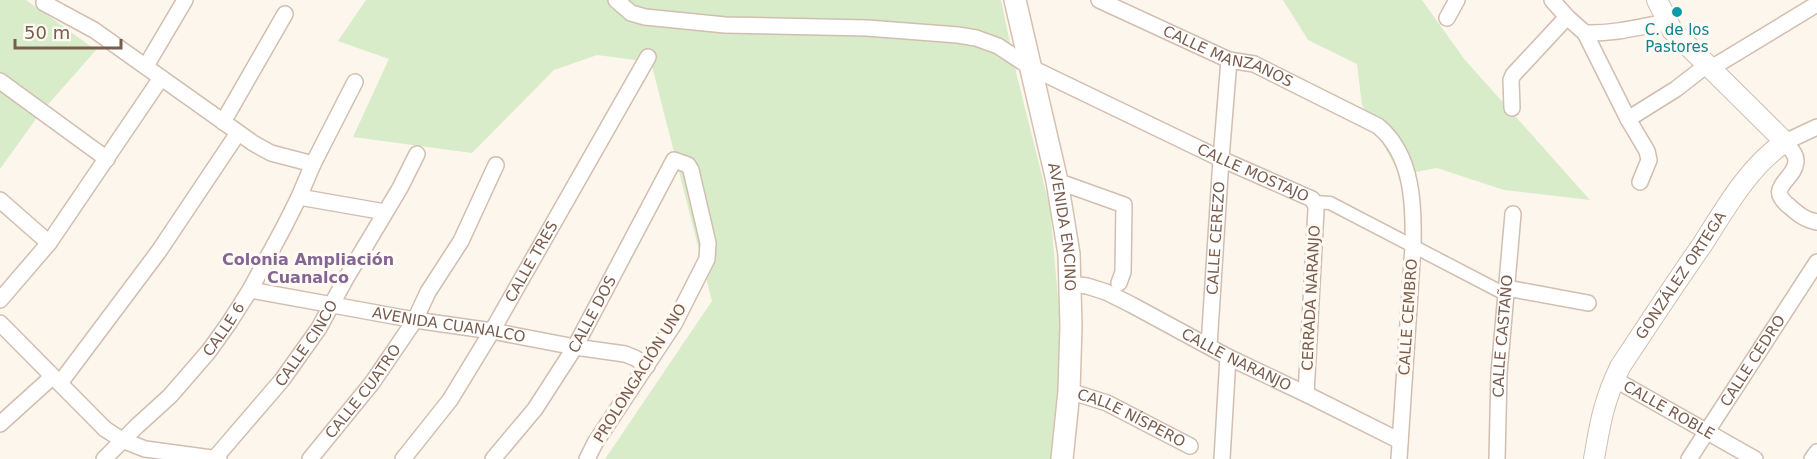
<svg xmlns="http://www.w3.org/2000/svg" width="1817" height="459" font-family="'DejaVu Sans',sans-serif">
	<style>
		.green { fill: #d8ecc9 }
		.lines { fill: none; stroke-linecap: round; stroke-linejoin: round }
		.pedestrian-casing { stroke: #d1beb0; stroke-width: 15 }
		.minor-casing { stroke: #d1beb0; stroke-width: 18 }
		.tertiary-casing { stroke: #d1beb0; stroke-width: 22 }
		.secondary-casing { stroke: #d6c0b0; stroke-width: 24 }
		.pedestrian { stroke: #fff; stroke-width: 12 }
		.minor { stroke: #fff; stroke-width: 15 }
		.tertiary { stroke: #fff; stroke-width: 20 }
		.secondary { stroke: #fff; stroke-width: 21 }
		.culture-dot { fill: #0f9aa8; stroke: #fffaf3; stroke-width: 2 }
		.labels { text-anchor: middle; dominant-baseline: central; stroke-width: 6; stroke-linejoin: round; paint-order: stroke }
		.culture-label { font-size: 15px; fill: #0d838f; stroke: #fffaf3 }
		.street-label { font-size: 15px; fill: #7a5c4d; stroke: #fffaf3 }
		.neighbourhood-label { font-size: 16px; font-weight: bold; fill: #846695; stroke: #fffaf3 }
	</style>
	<rect width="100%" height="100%" fill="#fdf6ec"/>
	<path class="green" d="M0 0H26L96 50 38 116 0 169Z
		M366 0H1001L1017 76 1050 208 1067 400 1056 459H605L712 301 651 62 597 55 554 70 472 153 353 137 389 59 338 41Z
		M1283 0H1422L1465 60 1590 200 1504 190 1437 168 1400 175 1362 105 1357 64 1308 40Z"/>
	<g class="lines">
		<g class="pedestrian-casing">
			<path id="pedestrian" d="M1314 202 1330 203 1507 295"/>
		</g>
		<g class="minor-casing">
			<g id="minor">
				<path id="s1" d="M616 0 631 13 645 17 725 25 867 28 958 35 976 38 998 46 1030 67 1221 159 1312 199 1316 206V210L1306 394"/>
				<path id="s2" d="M1099 0 1229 60 1254 64 1378 126C1413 155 1414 205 1413 246L1399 459"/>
				<path d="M1552 0 1567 17 1585 33 1628 119 1647 151 1649 160 1640 182"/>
				<path d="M44 3 94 30 253 143 271 153 313 164"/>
				<path d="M1447 18 1457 0"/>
				<path d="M1585 33C1613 34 1639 27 1666 22"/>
				<path d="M146 66 185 0"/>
				<path d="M0 81 107 159"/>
				<path d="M1512 108 1511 80 1513 75 1567 17"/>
				<path d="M1628 119 1676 89 1703 68 1718 64 1817 4"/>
				<path d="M223 122 285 14"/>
				<path d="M1817 127 1785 142C1789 148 1797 154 1796 162 1794 181 1765 187 1789 206 1798 214 1805 220 1817 222"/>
				<path d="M1057 181 1124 205 1123 272 1119 283"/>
				<path d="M299 197 385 212"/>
				<path d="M0 200 49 243"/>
				<path id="s3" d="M1071 284 1087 286 1106 292 1132 305 1228 357 1306 394 1400 441"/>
				<path d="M1507 288 1588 303"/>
				<path id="s4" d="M250 290 415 320 492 331 575 347 625 354 635 358 647 366"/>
				<path d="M0 300 49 243 161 78"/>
				<path d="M0 323 105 429 122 440 145 449 219 459"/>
				<path id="s5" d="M1209 346 1221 159 1229 60"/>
				<path id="s6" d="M1614 379 1755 459"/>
				<path d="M60 383 159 251 238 133"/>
				<path id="s7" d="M1069 391 1107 403 1190 446"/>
				<path d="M0 424 52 377"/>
				<path id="s8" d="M215 458 282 380 319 328 345 280 400 188 417 154"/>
				<path id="s9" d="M104 459 137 426 170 396 209 351 229 323 250 290 284 227 299 197 313 164 355 82"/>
				<path id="s10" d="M310 459 372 383 415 320 428 292 461 241 496 165"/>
				<path id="s11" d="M403 459 450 400 492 331 648 57"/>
				<path id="s12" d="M493 459 535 409 575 347 674 160 688 165 691 170 708 243 707 259 674 324 595 443 587 459"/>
				<path d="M1222 459 1228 357"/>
				<path id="s13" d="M1497 459 1499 373 1513 214"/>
				<path id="s14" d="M1689 459 1817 262"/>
				<path d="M1812 459 1817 452"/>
			</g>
		</g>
		<g class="tertiary-casing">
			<g id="tertiary">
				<path id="s15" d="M1594 459C1600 423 1604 400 1620 367 1647 326 1674 285 1702 245 1725 209 1749 166 1785 142L1672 30 1657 0"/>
			</g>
		</g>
		<g class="secondary-casing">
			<g id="secondary">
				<path id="s16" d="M1015 0 1057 181 1069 254 1071 326 1069 391 1062 459"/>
			</g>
		</g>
		<use href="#pedestrian" class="pedestrian"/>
		<use href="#minor" class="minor"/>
		<use href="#tertiary" class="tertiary"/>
		<use href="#secondary" class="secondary"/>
	</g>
	<circle class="culture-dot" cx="1677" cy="12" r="6"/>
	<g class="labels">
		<g class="culture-label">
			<text x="1677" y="30">C. de los<tspan x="1677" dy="17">Pastores</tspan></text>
		</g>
		<g class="street-label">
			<text stroke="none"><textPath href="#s2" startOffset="141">CALLE MANZANOS</textPath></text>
			<text stroke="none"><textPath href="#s1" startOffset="675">CALLE MOSTAJO</textPath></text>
			<text stroke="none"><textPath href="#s16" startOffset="232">AVENIDA ENCINO</textPath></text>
			<text stroke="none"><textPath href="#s5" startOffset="108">CALLE CEREZO</textPath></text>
			<text stroke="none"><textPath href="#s11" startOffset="236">CALLE TRES</textPath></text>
			<text stroke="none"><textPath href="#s15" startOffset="206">GONZÁLEZ ORTEGA</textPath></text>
			<text transform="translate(1311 298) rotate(-87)">CERRADA NARANJO</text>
			<text stroke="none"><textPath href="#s12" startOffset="176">CALLE DOS</textPath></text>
			<text transform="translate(1408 317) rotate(-86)">CALLE CEMBRO</text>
			<text stroke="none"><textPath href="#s4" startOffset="202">AVENIDA CUANALCO</textPath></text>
			<text stroke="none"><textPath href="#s9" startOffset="177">CALLE 6</textPath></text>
			<text stroke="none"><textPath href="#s13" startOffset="123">CALLE CASTAÑO</textPath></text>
			<text stroke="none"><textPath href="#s8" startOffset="147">CALLE CINCO</textPath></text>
			<text stroke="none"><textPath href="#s3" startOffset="183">CALLE NARANJO</textPath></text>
			<text stroke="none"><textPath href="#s14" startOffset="117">CALLE CEDRO</textPath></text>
			<text transform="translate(640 373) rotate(-58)">PROLONGACIÓN UNO</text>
			<text stroke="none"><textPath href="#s10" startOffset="86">CALLE CUATRO</textPath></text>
			<text stroke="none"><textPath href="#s6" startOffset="63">CALLE ROBLE</textPath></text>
			<text stroke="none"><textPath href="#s7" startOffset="68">CALLE NÍSPERO</textPath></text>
		</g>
		<g class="neighbourhood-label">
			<text x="308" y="259">Colonia Ampliación<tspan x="308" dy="18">Cuanalco</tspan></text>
		</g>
	</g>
	<path d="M15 39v9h106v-9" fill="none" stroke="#7a5c4d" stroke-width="3"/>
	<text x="24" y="39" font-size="18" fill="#7a5c4d" stroke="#fffaf3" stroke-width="4.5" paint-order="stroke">50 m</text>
</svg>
